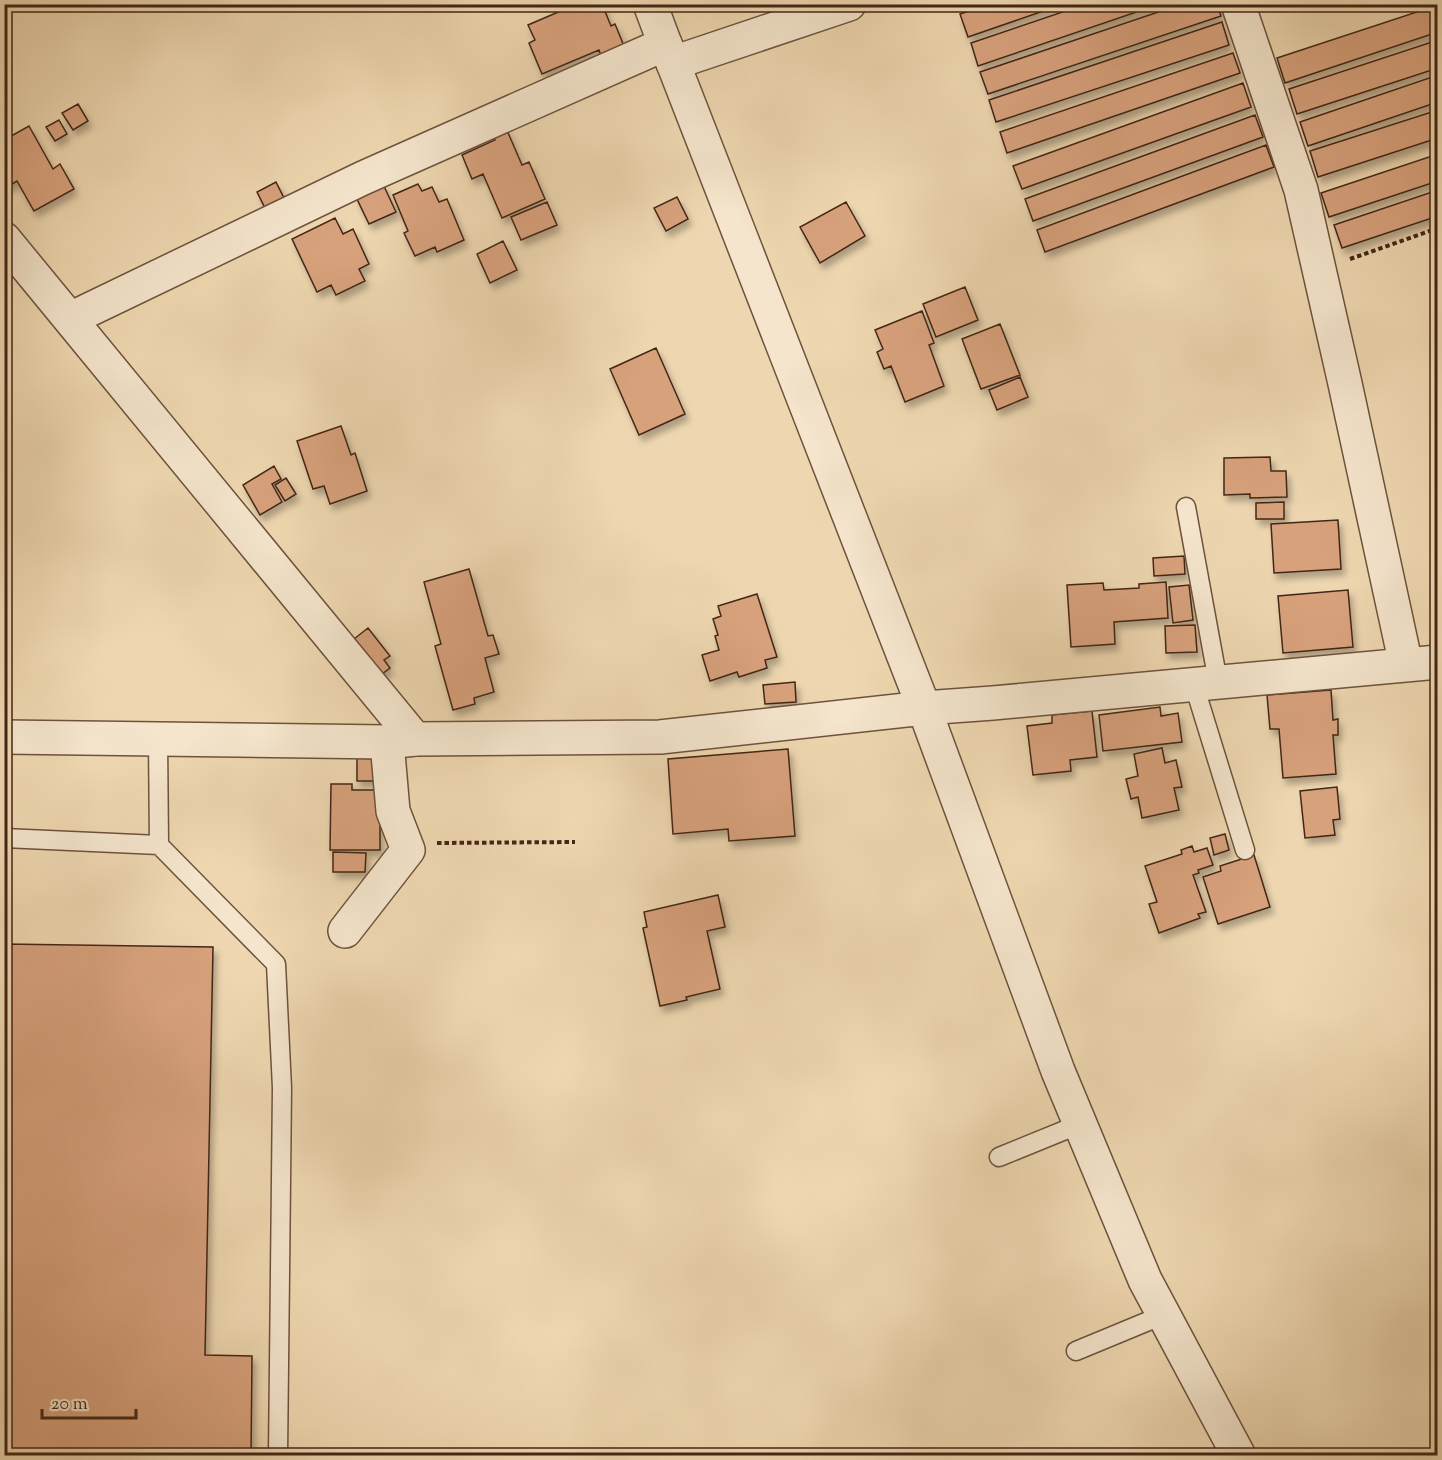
<svg xmlns="http://www.w3.org/2000/svg" width="1442" height="1460" font-family="'Sorts Mill Goudy',serif">
	<style>
		.building { fill: #d7a17c; stroke: #432616; stroke-width: 1.5; filter: url(#shadow) }
		.lines { fill: none; stroke-linecap: round; stroke-linejoin: round }
		.service-casing { stroke: #6e523c; stroke-width: 21 }
		.minor-casing { stroke: #6e523c; stroke-width: 36 }
		.tertiary-casing { stroke: #6e523c; stroke-width: 36 }
		.path { stroke: #432616; stroke-width: 4; stroke-dasharray: 4.5 3; stroke-linecap: butt }
		.service { stroke: #f4e5cc; stroke-width: 18 }
		.minor { stroke: #f4e5cc; stroke-width: 33 }
		.tertiary { stroke: #f4e5cc; stroke-width: 33 }
	</style>
	<defs>
		<filter id="shadow"><feDropShadow dx="3.5" dy="6" stdDeviation="3" flood-color="#0004"/></filter>
	</defs>
	<rect width="100%" height="100%" fill="#eed7b0"/>
	<filter id="stains"><feTurbulence type="fractalNoise" baseFrequency=".00333" numOctaves="4"/><feColorMatrix values="0 0 0 0 .2 0 0 0 0 .09 0 0 0 0 .02 0 0 0 .5 -.17"/></filter>
	<radialGradient id="worn" r=".72"><stop offset=".6" stop-color="#630" stop-opacity="0"/><stop offset="1" stop-color="#630" stop-opacity=".3"/></radialGradient>
	<path class="building" d="M577 4H602L611 26 615 24 624 46 601 56 599 50 542 74 529 43 535 40 528 25Z
		M990 4H1064L968 37 960 14Z
		M1086 4H1160L978 66 971 43Z
		M1182 4H1217L1221 16 988 94 980 72Z
		M1438 5V32L1285 83 1277 58Z
		M1222 22 1229 45 996 122 989 100Z
		M1438 40V68L1297 114 1289 89Z
		M1233 53 1240 73 1007 153 1000 132Z
		M1438 75V102L1308 146 1300 122Z
		M1243 83 1251 107 1022 189 1013 166Z
		M78 104 88 121 73 130 62 113Z
		M1438 110V138L1318 177 1310 151Z
		M1255 115 1263 137 1033 221 1025 199Z
		M59 120 67 134 55 141 46 127Z
		M29 126 53 169 60 164 74 189 34 211 17 181 7 187 4 182V140Z
		M506 128 522 165 529 162 545 199 502 218 483 174 472 179 462 155 495 140 492 134Z
		M1266 145 1274 167 1045 252 1037 230Z
		M1438 154V181L1329 217 1321 193Z
		M276 182 287 204 268 214 257 192Z
		M383 184 396 212 369 224 356 197Z
		M418 184 422 191 432 187 439 202 447 199 464 240 437 252 435 247 415 256 404 233 408 231 393 195Z
		M1438 190V216L1342 248 1334 225Z
		M677 197 688 219 666 231 654 208Z
		M547 202 557 225 521 240 511 217Z
		M846 202 865 236 820 263 800 227Z
		M335 218 343 234 353 229 369 264 359 269 365 281 336 295 331 285 317 292 292 239Z
		M503 241 517 270 490 283 477 254Z
		M965 287 978 320 936 337 923 304Z
		M922 311 934 343 929 345 944 386 905 402 891 366 884 369 877 352 883 349 875 330Z
		M1000 324 1020 375 981 389 962 339Z
		M656 348 685 414 639 435 610 369Z
		M1020 377 1028 397 997 410 989 390Z
		M341 426 351 455 355 453 367 491 330 504 324 486 313 489 297 441Z
		M1270 457 1271 471H1286L1287 497 1250 498V494L1224 495V458Z
		M274 466 281 479 272 484 282 502 260 515 243 485Z
		M286 478 296 494 285 501 275 485Z
		M1284 502V519H1256V503Z
		M1338 520 1341 569 1274 573 1271 524Z
		M1184 556 1185 574 1154 576 1153 558Z
		M469 569 488 636 493 635 499 654 485 658 494 692 474 698 475 704 453 710 435 646 441 644 424 582Z
		M1166 582 1168 618 1114 622 1115 644 1071 647 1067 585 1103 583 1104 590 1139 588V584Z
		M1189 585 1193 620 1173 623 1169 587Z
		M1348 590 1353 647 1283 653 1278 596Z
		M757 594 777 657 765 660 767 668 739 677 737 672 710 681 702 655 719 650 715 636 718 635 713 619 721 616 718 606Z
		M1195 625 1197 652 1166 653 1165 626Z
		M368 628 390 656 384 660 390 668 382 674 354 639Z
		M795 682 796 702 765 704 763 685Z
		M1331 690 1333 720 1338 719V735H1333L1336 774 1283 778 1279 729H1270L1267 695Z
		M1160 707 1161 716 1178 713 1182 742 1103 751 1099 715Z
		M1092 711 1097 757 1070 760 1071 771 1033 775 1027 726 1052 723V715Z
		M1162 748 1165 763 1176 760 1182 787 1174 788 1179 810 1142 818 1138 797 1131 799 1126 779 1138 776 1134 754Z
		M788 749 795 836 729 841 728 829 673 834 668 759Z
		M357 758 380 759V781H357Z
		M331 784H352V790H380V850H330Z
		M1337 787 1340 819 1333 820 1335 835 1305 838 1300 791Z
		M1225 834 1229 850 1214 855 1210 838Z
		M1192 846 1194 852 1207 848 1213 865 1198 870 1199 873 1193 875 1206 912 1198 914 1200 918 1159 933 1149 904 1157 902 1145 866 1182 854 1181 850Z
		M333 852 366 853 365 872H333Z
		M1254 855 1270 907 1218 924 1203 877 1221 871 1220 866Z
		M718 895 725 927 707 931 720 989 686 997 687 1000 660 1006 643 928 647 927 644 912Z
		M4 944 213 947 205 1355 252 1356 251 1456H4Z"/>
	<g class="lines">
		<g class="service-casing">
			<path id="service" d="M1186 507 1218 682
				M1194 685 1245 850
				M158 739 159 845 276 964 282 1088 278 1456
				M4 838 159 845
				M999 1157 1080 1124
				M1076 1351 1163 1315"/>
		</g>
		<g class="minor-casing">
			<path id="minor" d="M1238 4 1301 190 1344 379 1406 665
				M4 239 415 739
				M70 319 363 178 665 44 673 63 849 4
				M924 708 993 703 1438 662
				M345 931 408 850 393 811 387 742"/>
		</g>
		<g class="tertiary-casing">
			<path id="tertiary" d="M650 4 665 44
				M673 63 924 708 1058 1071 1145 1280 1239 1456
				M4 737 387 742 415 739 660 737 924 708"/>
		</g>
		<path class="path" d="M1350 259 1438 228
			M437 843 575 842"/>
		<use href="#service" class="service"/>
		<use href="#minor" class="minor"/>
		<use href="#tertiary" class="tertiary"/>
	</g>
	<rect width="1442" height="1460" fill="none" stroke="#eed7b0" stroke-width="24"/>
	<rect x="6" y="6" width="1430" height="1448" fill="none" stroke="#432616" stroke-width="3"/>
	<rect x="12" y="12" width="1418" height="1436" fill="none" stroke="#432616" stroke-width="1.5"/>
	<path d="M42 1409v9h94v-9" fill="none" stroke="#432616" stroke-width="3"/>
	<text x="51" y="1409" font-size="18" fill="#432616" stroke="#f4e5cc" stroke-width="4.5" paint-order="stroke">20 m</text>
	<rect width="100%" height="100%" filter="url(#stains)"/>
	<rect width="100%" height="100%" fill="url(#worn)"/>
</svg>
